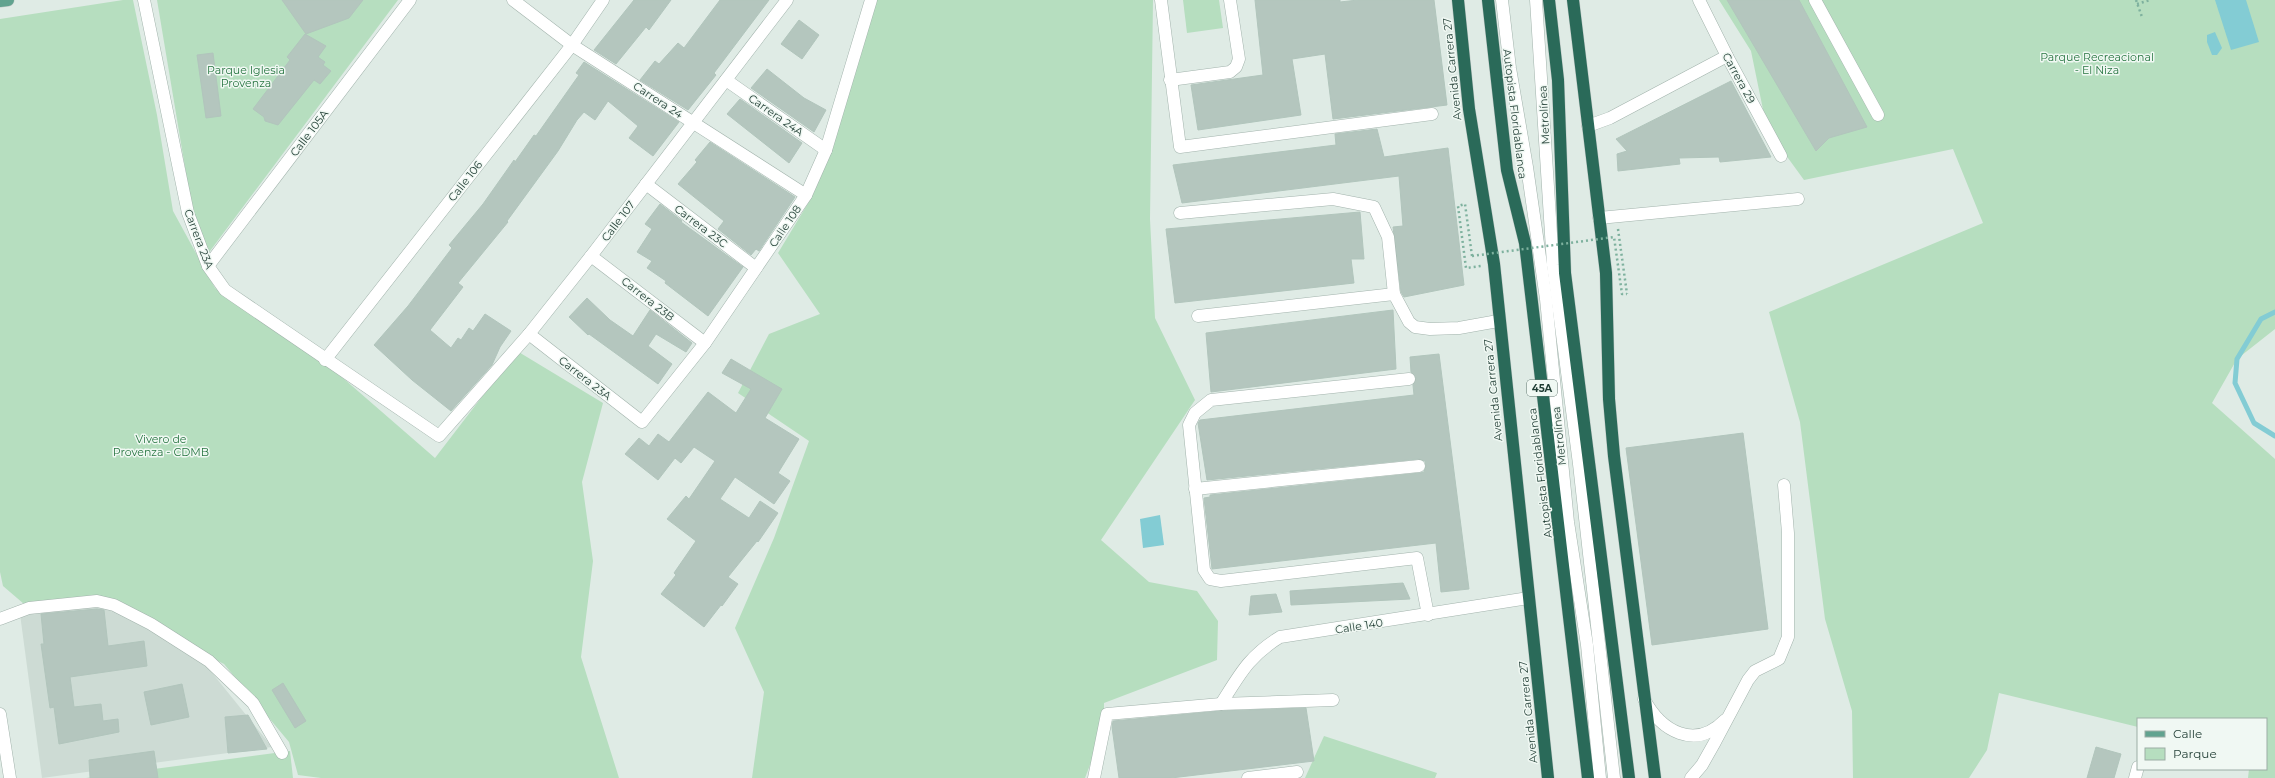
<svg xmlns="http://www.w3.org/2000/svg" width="2275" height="778" viewBox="0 0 2275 778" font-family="Montserrat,sans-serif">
  <rect width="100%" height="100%" fill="#dfebe5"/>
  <!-- built -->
  <polygon fill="#cddbd4" points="109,602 196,653 272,747 42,778 20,614"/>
  <!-- green -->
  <g fill="#b6debf">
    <polygon points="123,0 133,0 157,115 173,211 215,288 336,372 435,458 517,351 603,403 582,482 593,561 581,657 619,778 321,778 298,775 289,742 224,664 118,611 89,601 24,604 3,586 0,572 0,19"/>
    <polygon points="157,0 398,0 207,255 192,209"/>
    <polygon points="875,0 1153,0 1150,219 1155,318 1195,400 1101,540 1149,582 1197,591 1218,621 1217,660 1104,703 1104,728 1085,778 752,778 764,692 735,628 774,538 809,441 738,393 769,334 820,314 778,253 810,200 832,150"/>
    <polygon points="1183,0 1219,0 1223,28 1187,33"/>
    <polygon points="1719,0 2275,0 2275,329 2237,359 2212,403 2275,459 2275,778 2248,778 2249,769 2266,769 2266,719 2138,719 2138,727 1999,693 1987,750 1969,778 1853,778 1852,711 1825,619 1800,422 1769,312 1983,223 1953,149 1804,180 1767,129 1751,51"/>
    <polygon points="1324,736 1437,773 1435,778 1305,778"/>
    <polygon points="290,751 293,778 86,778"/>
  </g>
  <!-- water -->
  <g fill="#83ccd4">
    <polygon points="2215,0 2246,0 2259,42 2231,50"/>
    <polygon points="2215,32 2222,48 2217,55 2212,55 2207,42 2207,35"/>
    <polygon points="1160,515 1164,545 1143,548 1140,519"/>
  </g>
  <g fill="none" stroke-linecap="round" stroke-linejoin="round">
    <!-- stream -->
    <polyline stroke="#83ccd4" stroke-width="5" points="2275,312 2261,319 2237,359 2235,383 2254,423 2275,436"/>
  </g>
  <!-- building -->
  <g fill="#b4c6be" stroke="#b1c5bc">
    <polygon points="282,0 363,0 349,18 306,34"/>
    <polygon points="634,0 671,0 649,30 646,27 616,64 594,50"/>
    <polygon points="720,0 769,0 714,73 716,75 688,110 640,80 655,61 659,64 678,43 684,48"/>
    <polygon points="1255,0 1340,0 1340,2 1358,0 1434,0 1447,105 1333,119 1325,54 1292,59 1301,115 1198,130 1191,85 1263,75"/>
    <polygon points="1727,0 1799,0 1867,127 1829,138 1816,151"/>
    <polygon points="799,20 819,35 802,59 781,44"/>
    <polygon points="305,34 326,46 318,57 325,62 323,65 331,71 320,84 314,80 278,125 265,121 264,117 253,109 290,60 287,57"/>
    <polygon points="213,53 221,116 206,118 197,55"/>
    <polygon points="584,62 679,122 653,156 629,138 638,126 608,101 595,120 584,112 577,120 558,151 507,221 508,222 458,283 463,287 430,330 451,348 458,338 461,340 469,328 473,331 485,314 511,331 500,347 492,365 451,411 412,380 374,345 408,306 452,248 449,245 483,204 514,160 515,162 534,135 536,136 579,75 576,73"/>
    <polygon points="767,69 804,98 826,110 814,132 751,88"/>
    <polygon points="1731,81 1771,157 1720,162 1719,157 1679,158 1680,164 1618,171 1617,154 1627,151 1616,139"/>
    <polygon points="740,99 802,143 789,163 727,114"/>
    <polygon points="1377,129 1384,157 1448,148 1464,285 1404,297 1401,292 1393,227 1403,226 1399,176 1182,203 1173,165 1336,145 1335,134"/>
    <polygon points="710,142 795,197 759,251 756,249 751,255 718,229 724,221 678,184 697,162 695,160"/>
    <polygon points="660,204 682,221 681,222 743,267 708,316 665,283 666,281 647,268 652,261 637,252 652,229 645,224"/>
    <polygon points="1360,212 1364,259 1351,259 1354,283 1175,303 1166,229"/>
    <polygon points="587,298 610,320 633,336 650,310 692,343 686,352 656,334 648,346 672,364 658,384 589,334 588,335 569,317"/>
    <polygon points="1393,310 1396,369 1211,392 1206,333"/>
    <polygon points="1439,354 1469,589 1441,592 1436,543 1212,569 1204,498 1210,497 1210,495 1420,473 1424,472 1426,466 1425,461 1418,459 1207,480 1198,423 1200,420 1414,395 1413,385 1416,378 1411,372 1410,357"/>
    <polygon points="731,359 782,389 765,418 799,439 778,473 790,481 774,504 735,477 720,499 749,518 760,501 778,513 758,542 757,541 728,577 738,584 722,606 721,605 704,627 661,594 676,575 674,573 696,541 667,519 686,496 689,499 715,461 694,447 681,463 675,458 658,480 625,454 639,438 649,446 658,434 669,442 708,392 736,413 751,389 722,373"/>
    <polygon points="1743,433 1768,629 1652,645 1626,448"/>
    <polygon points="1403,583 1410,599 1291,605 1290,591"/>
    <polygon points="1276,594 1282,612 1249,615 1251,596"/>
    <polygon points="97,609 104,610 108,646 144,641 147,666 70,677 74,707 101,704 103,721 118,719 119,732 59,744 54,707 50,708 41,644 44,644 41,614"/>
    <polygon points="283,683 306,721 295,728 272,690"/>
    <polygon points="182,684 189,717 151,725 144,692"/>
    <polygon points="1306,708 1314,761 1171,778 1119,778 1112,727 1113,721 1221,711"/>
    <polygon points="248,715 267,749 228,753 225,717"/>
    <polygon points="2096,747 2121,754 2114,778 2087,778"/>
    <polygon points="154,751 158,778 90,778 89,760"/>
  </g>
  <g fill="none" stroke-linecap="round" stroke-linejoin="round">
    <defs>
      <g id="minor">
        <polyline points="144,0 188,213 208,266 225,290 439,436 529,334 591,256 787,0"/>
        <polyline points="513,0 572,45 806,195"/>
        <polyline points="1161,0 1180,147 1432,114"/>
        <polyline points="1502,0 1510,68 1527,167 1546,299 1568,522 1587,645 1600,778"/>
        <polyline points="1536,0 1553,265 1579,464 1614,778"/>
        <polyline points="1699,0 1727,56 1781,156"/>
        <polyline points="1815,0 1878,115"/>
        <polyline points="726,80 826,150"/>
        <polyline points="1170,80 1230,72 1236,67 1239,59 1230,0"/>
        <polyline points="1588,126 1610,118 1727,56"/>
        <polyline points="646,184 756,268"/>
        <polyline points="1180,213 1333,199 1374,207 1388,237 1394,294 1409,322 1415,327 1430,329 1459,328 1498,321"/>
        <polyline points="1599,218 1798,199"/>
        <polyline points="591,256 705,343"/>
        <polyline points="208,266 410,0"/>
        <polyline points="1198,316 1394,294"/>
        <polyline points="529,334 642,422 705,343 806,195 826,150 871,0"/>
        <polyline points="325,360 572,45 603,0"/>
        <polyline points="1409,379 1211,400 1195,413 1189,425 1204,570 1210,579 1221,581 1417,558 1428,615"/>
        <polyline points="1195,489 1419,466"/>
        <polyline points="0,619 29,608 97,601 114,605 151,624 209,661 253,703 282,753"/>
        <path d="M1644 699C1661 731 1695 751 1725 720"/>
        <path d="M1221 704C1240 674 1249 656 1280 637L1528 598"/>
        <polyline points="0,714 10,778"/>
        <polyline points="1094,778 1107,714 1221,704 1333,700"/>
        <polyline points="1248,778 1297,772"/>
        <polyline points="1691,778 1702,765 1715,742 1748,680 1755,671 1779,659 1788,637 1788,533 1784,485"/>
        <polyline points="2135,778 2138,767"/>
      </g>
      <polyline id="major" points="0,1 8,0"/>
      <g id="highway">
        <polyline points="1458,0 1469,109 1494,264 1548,778"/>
        <polyline points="1488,0 1507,170 1525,243 1588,778"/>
        <polyline points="1549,0 1558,80 1565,273 1629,778"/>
        <polyline points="1573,0 1606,273 1609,399 1614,456 1655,778"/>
      </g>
    </defs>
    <!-- minor casing -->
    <use href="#minor" stroke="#a2b3ac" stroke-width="13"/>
    <!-- major casing -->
    <use href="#major" stroke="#c0c8c6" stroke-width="13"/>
    <!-- highway casing -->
    <use href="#highway" stroke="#c0c8c6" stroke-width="13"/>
    <!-- path -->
    <g stroke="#7eb19e" stroke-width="2.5" stroke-dasharray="2 3" stroke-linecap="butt">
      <polyline points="2136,0 2142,17"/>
      <polyline points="2137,4 2150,0"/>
      <polyline points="1618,229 1627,294"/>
      <polyline points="1472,256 1465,204 1458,206 1466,268 1481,266"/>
    </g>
    <!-- minor -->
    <use href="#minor" stroke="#fff" stroke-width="12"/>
    <!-- major -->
    <use href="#major" stroke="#61a38f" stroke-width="12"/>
    <!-- highway -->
    <use href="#highway" stroke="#2a6a59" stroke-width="12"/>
    <!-- path-bridge -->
    <polyline stroke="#7eb19e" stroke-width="2.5" stroke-dasharray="2 3" stroke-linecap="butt" points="1472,256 1614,237 1622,294 1627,294"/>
  </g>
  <g text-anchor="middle" stroke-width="3" stroke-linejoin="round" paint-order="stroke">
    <!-- shield labels -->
    <rect fill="#f0f8f3" stroke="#5e746d" stroke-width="1" x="1527" y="380" width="30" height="16" rx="3"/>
    <g font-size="10" font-weight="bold" fill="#1f3c33">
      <text x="1542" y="392">45A</text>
    </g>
    <!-- park labels -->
    <g font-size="11" fill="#277541" stroke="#f0f8f3">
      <text x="2097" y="61">Parque Recreacional<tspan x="2097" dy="13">- El Niza</tspan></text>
      <text x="246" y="74">Parque Iglesia<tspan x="246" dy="13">Provenza</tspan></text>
      <text x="161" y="443">Vivero de<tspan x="161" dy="13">Provenza - CDMB</tspan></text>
    </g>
    <!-- street labels -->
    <g font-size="11" fill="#1f3c33" stroke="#f0f8f3">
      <text transform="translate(1452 69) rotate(-96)" y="4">Avenida Carrera 27</text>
      <text transform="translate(1739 78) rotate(61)" y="4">Carrera 29</text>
      <text transform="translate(658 100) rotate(33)" y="4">Carrera 24</text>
      <text transform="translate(1515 114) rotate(83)" y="4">Autopista Floridablanca</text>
      <text transform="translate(776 115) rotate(35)" y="4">Carrera 24A</text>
      <text transform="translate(1544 115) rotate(-93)" y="4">Metrolínea</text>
      <text transform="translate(309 133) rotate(-53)" y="4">Calle 105A</text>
      <text transform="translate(465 181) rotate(-52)" y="4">Calle 106</text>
      <text transform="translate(618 221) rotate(-53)" y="4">Calle 107</text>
      <text transform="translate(701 226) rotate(37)" y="4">Carrera 23C</text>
      <text transform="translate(785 226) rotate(-56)" y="4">Calle 108</text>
      <text transform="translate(199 239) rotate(69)" y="4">Carrera 23A</text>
      <text transform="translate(648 299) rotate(38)" y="4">Carrera 23B</text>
      <text transform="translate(585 378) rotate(38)" y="4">Carrera 23A</text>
      <text transform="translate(1493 390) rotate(-96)" y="4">Avenida Carrera 27</text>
      <text transform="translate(1559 436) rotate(-96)" y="4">Metrolínea</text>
      <text transform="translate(1540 473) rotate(-97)" y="4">Autopista Floridablanca</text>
      <text transform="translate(1359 626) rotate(-9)" y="4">Calle 140</text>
      <text transform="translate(1528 712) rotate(-96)" y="4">Avenida Carrera 27</text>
    </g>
  </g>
  <!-- legend -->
  <rect x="2137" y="718" width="130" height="52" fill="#f0f8f3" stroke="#9cada6"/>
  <rect x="2145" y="731" width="20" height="6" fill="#61a38f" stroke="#9cada6"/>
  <text x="2173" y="738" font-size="12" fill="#1f3c33">Calle</text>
  <rect x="2145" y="748" width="20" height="12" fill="#b6debf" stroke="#9cada6"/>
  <text x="2173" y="758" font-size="12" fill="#1f3c33">Parque</text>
</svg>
